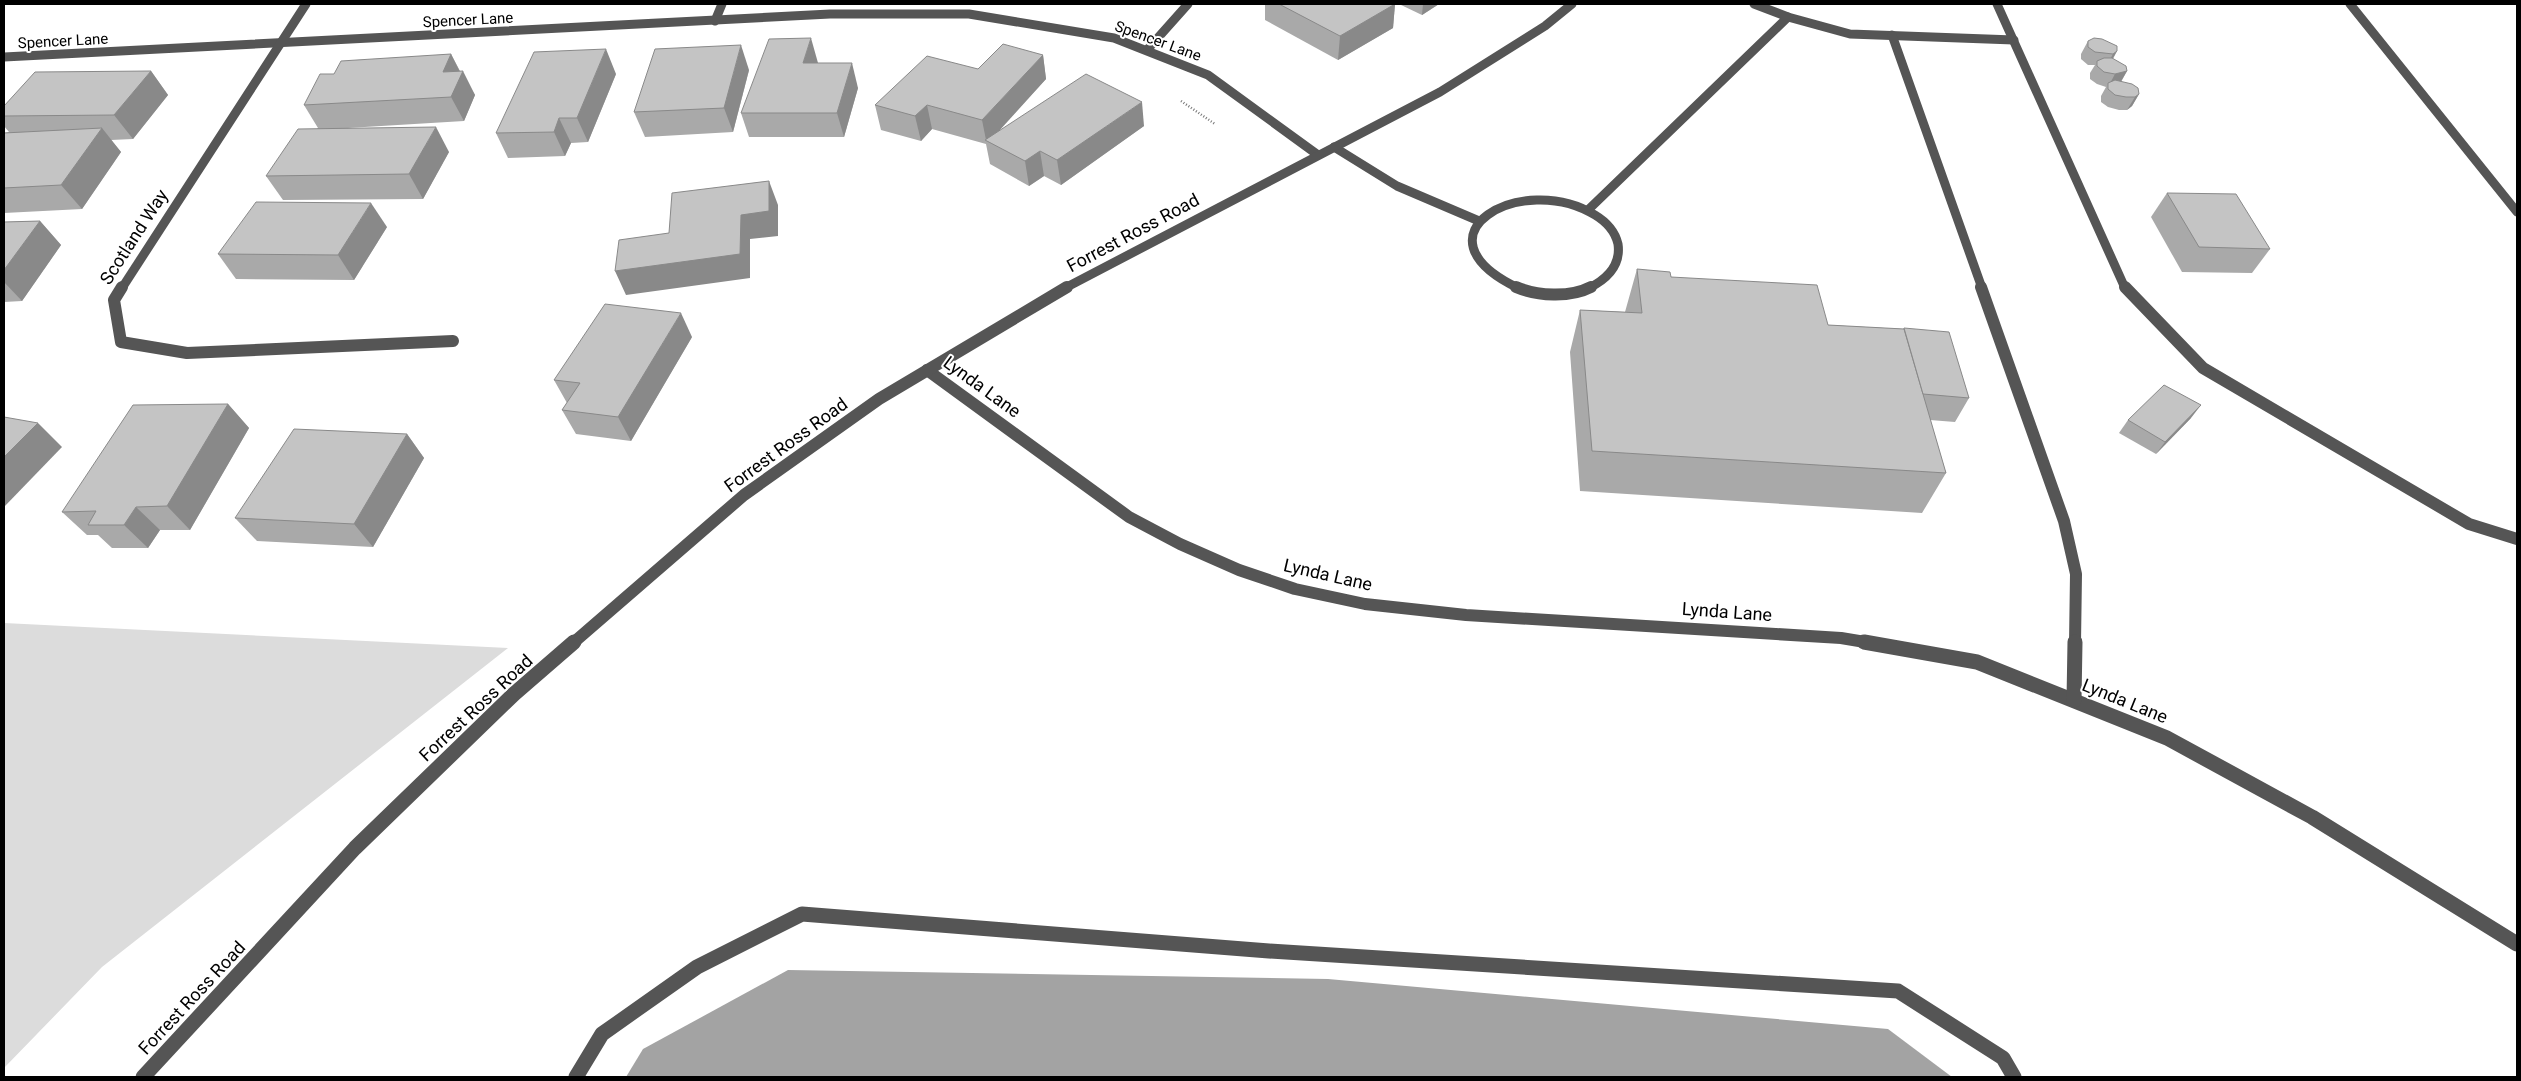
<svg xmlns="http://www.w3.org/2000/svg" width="2521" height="1081" viewBox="0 0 2521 1081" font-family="Roboto,sans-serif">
  <rect width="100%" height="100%" fill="#fff"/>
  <!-- green -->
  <polygon fill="#dcdcdc" points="4,623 508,648 102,967 4,1068"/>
  <!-- water -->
  <polygon fill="#a3a3a3" points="788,970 1328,979 1888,1029 1952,1077 626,1077 643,1049"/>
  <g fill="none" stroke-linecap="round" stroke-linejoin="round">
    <!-- path -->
    <polyline stroke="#777" stroke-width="2.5" stroke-dasharray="1 2" stroke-linecap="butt" points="1181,101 1215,124"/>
    <!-- minor-far2 -->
    <g stroke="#555" stroke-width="9">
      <polyline points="1997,4 2125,288"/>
      <polyline points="2350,4 2517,212"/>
      <polyline points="1788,17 1850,34 2014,40"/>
      <polyline points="715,21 722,4"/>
      <polyline points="1892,35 1982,288"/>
      <polyline points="1147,50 1188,4"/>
      <polyline points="4,57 830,14 969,14 1114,38 1208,75 1318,155"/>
      <polyline points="1334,147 1397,186 1479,221"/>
      <polyline points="1588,210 1788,17 1754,4"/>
      <polyline points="122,288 306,4"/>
      <polyline points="1065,288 1440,92 1545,26 1572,4"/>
      <path d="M1518 288C1408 235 1522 170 1595 215 1605 221 1615 231 1618 244 1621 265 1607 279 1589 288"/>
    </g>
    <!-- minor-far1 -->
    <g stroke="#555" stroke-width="12">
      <polyline points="122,287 114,300 121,342 187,353 453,341"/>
      <path d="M1516 287C1537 296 1570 298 1591 287"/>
      <polyline points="1981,287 2064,521 2076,574 2075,643"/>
      <polyline points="2125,287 2203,368 2469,524 2517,539"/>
      <polyline points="927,370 1129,517 1180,544 1239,570 1295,589 1365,604 1466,615 1841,638 1871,643"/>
      <polyline points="573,643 744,495 879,399 1067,287"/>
    </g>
    <!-- minor -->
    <g stroke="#555" stroke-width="15">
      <polyline points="1864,642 1977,662 2167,738 2312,817 2517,944"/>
      <polyline points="2074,700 2075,642"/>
      <polyline points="143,1077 355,848 514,694 574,642"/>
      <polyline points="576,1077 602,1034 697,967 802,914 1269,951 1898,991 2003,1058 2014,1077"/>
    </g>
  </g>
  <!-- wall -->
  <g fill="#a9a9a9">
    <polygon points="1265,4 1395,4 1393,28 1338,60 1265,20"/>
    <polygon points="1399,4 1439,4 1422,15"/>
    <polygon points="2088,41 2117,51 2113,59 2127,71 2121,82 2139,94 2132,106 2127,110 2119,110 2108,107 2101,102 2101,96 2106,87 2097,84 2090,79 2090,73 2095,65 2088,65 2081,59 2081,54"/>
    <polygon points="451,54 460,71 475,95 464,121 348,128 449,152 423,199 283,200 266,176 318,128 304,105 334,74"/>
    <polygon points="1043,55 1046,79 999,130 1144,126 1061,185 1044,176 1029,186 990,164 986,144 932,129 921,141 881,130 875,105 978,69"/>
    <polygon points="818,63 858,88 844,137 749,137 741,113"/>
    <polygon points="749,70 733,132 645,137 634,112"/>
    <polygon points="151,71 168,95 133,139 111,140 121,152 82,209 4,213 4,133 9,132 4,126 4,106"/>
    <polygon points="616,74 588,142 571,143 565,156 508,158 496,133"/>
    <polygon points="2167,193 2270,249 2252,273 2182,272 2151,217"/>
    <polygon points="40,221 61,245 22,301 4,302 4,222"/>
    <polygon points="387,227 354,280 236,279 218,254"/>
    <polygon points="1637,269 1671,277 1828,325 1903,329 1904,328 1969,398 1955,422 1930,420 1946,473 1922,513 1580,491 1570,352 1580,310 1625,312"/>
    <polygon points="692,337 631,441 576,434 562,410 567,403 554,380"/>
    <polygon points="228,404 249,428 190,530 160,530 148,548 112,548 98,535 87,535 62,512"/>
    <polygon points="2191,418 2156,454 2119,433 2128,420"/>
    <polygon points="407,434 424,458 373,547 257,541 235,518"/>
  </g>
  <!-- shaded-wall -->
  <g fill="#898989">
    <polygon points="1395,4 1393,28 1338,60 1340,36"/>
    <polygon points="1423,4 1439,4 1422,15"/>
    <polygon points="811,38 818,63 810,88 803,63"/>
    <polygon points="741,45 749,70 733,132 724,108"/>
    <polygon points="606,49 616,74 588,142 577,118"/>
    <polygon points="2117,51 2110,63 2106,67 2113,54"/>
    <polygon points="451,54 461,74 463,71 475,95 464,121 451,97 443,72"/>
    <polygon points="1043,55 1046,79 989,142 986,140 982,120"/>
    <polygon points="852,63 858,88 844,137 837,113"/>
    <polygon points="151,71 168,95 133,139 114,115"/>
    <polygon points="2127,71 2120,83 2108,87 2115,74"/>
    <polygon points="2139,94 2132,106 2127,110 2135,97"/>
    <polygon points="1142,102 1144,126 1061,185 1057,160"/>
    <polygon points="927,105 932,129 921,141 915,116"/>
    <polygon points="559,118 571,143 565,156 554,132"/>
    <polygon points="436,127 449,152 423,199 409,174"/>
    <polygon points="102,128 121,152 82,209 61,185"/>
    <polygon points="1040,151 1044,176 1029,186 1025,161"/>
    <polygon points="769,181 778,205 778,236 750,239 750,278 626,295 615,271 741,215"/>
    <polygon points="371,203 387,227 354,280 338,255"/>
    <polygon points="40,221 61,245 22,301 4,282 4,270"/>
    <polygon points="681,313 692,337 631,441 618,417"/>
    <polygon points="228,404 249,428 190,530 167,506"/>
    <polygon points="2201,405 2191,418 2156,454 2165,442"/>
    <polygon points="38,423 62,447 4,507 4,457"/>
    <polygon points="407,434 424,458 373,547 354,524"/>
    <polygon points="136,507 160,530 148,548 124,525"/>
  </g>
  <!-- building -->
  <g fill="#c4c4c4" stroke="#898989">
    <polygon points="1279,4 1395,4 1340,36"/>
    <polygon points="811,38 803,63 852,63 837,113 741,113 769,39"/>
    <polygon points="2094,38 2102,39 2117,46 2117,51 2113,54 2095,52 2088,47 2088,41"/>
    <polygon points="1003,44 1043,55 982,120 927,105 915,116 875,105 927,56 978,69"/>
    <polygon points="741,45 724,108 634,112 655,49"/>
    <polygon points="606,49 577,118 559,118 554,132 496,133 534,52"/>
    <polygon points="451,54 443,72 463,71 451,97 304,105 320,74 334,74 341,61"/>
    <polygon points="2104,58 2112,58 2126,66 2127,71 2115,74 2104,72 2097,66 2097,61"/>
    <polygon points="151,71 114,115 4,116 4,106 35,72"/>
    <polygon points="1086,74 1142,102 1057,160 1040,151 1025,161 985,140"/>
    <polygon points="2115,80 2132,84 2138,88 2139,94 2135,97 2126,97 2115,95 2108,89 2108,83"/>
    <polygon points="436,127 409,174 266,176 298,129"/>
    <polygon points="102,128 61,185 4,188 4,133"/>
    <polygon points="769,181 769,211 741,215 740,254 615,271 619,240 669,233 672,193"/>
    <polygon points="2167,193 2236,194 2270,249 2199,247"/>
    <polygon points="256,202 371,203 338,255 218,254"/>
    <polygon points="40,221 4,270 4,222"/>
    <polygon points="1637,269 1670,272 1671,277 1817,285 1828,325 1904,329 1946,473 1592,451 1580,310 1642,313"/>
    <polygon points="605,304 681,313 618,417 562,410 580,383 554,380"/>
    <polygon points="1904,328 1949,332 1969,398 1923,394"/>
    <polygon points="2164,385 2201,405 2165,442 2128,420"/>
    <polygon points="228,404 167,506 136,507 124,525 88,525 96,511 62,512 133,405"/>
    <polygon points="4,417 38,423 4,457"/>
    <polygon points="294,429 407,434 354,524 235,518"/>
  </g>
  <g text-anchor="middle" stroke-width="4" stroke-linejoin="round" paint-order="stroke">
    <!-- far-street labels -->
    <g font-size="15" fill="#000" stroke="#fff">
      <text transform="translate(468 20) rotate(-3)" y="5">Spencer Lane</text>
      <text transform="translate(63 41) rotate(-3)" y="5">Spencer Lane</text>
      <text transform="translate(1158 41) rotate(20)" y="5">Spencer Lane</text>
    </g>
    <!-- street labels -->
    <g font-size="18" fill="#000" stroke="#fff">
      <text transform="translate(1133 233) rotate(-28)" y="6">Forrest Ross Road</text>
      <text transform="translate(134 237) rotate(-57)" y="6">Scotland Way</text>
      <text transform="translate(982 387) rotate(36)" y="6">Lynda Lane</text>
      <text transform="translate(786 445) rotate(-36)" y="6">Forrest Ross Road</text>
      <text transform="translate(1328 575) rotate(13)" y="6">Lynda Lane</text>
      <text transform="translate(1727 612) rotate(4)" y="6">Lynda Lane</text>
      <text transform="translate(2125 701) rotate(22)" y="6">Lynda Lane</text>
      <text transform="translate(476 708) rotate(-43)" y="6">Forrest Ross Road</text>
      <text transform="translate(192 998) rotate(-47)" y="6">Forrest Ross Road</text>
    </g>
  </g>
  <!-- border -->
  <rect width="2521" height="1081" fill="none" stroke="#000000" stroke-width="10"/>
</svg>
